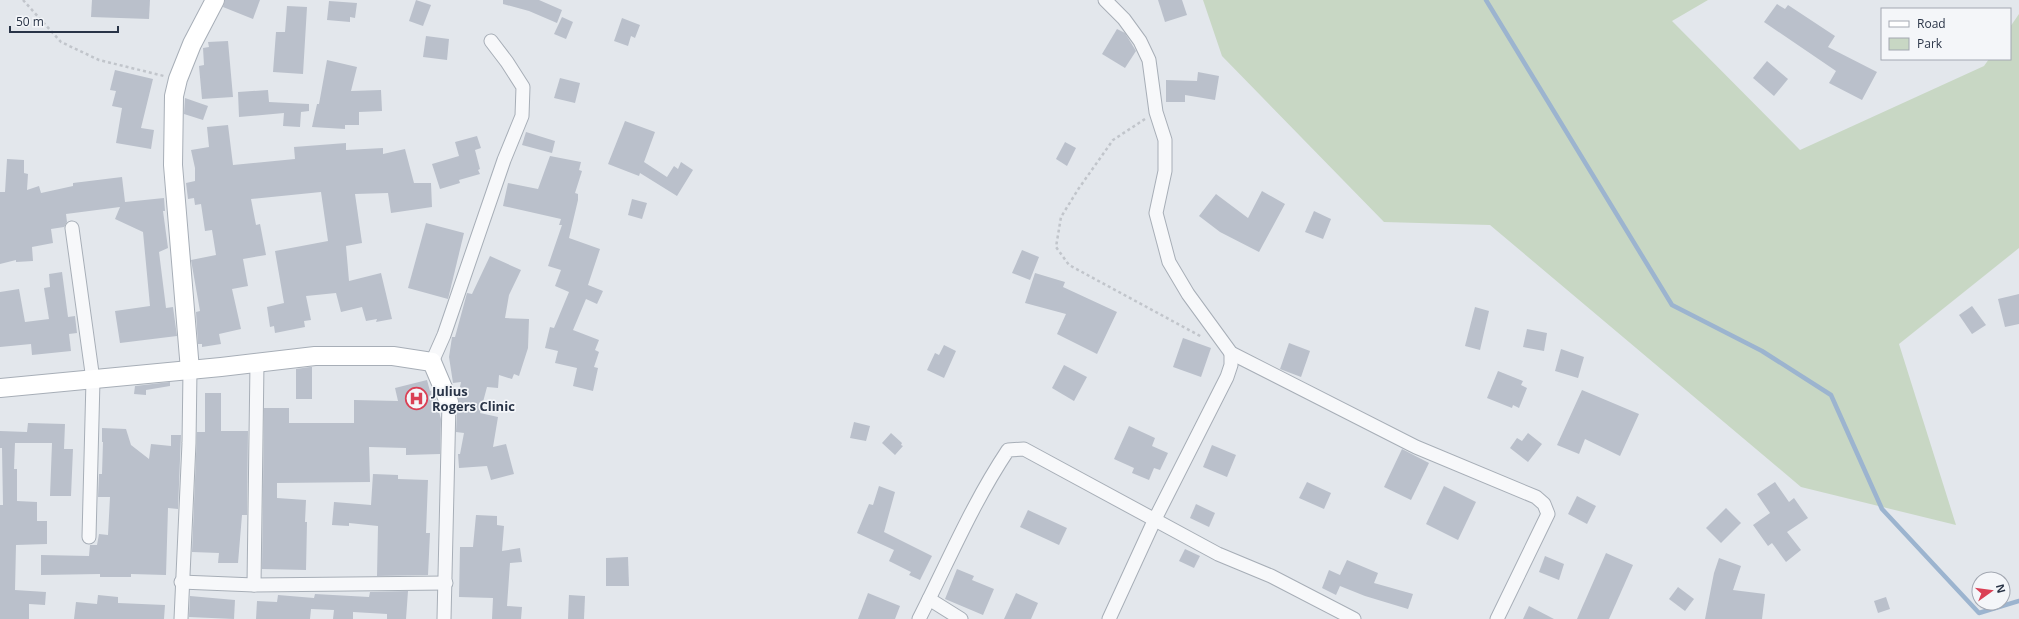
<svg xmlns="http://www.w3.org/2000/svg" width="2019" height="619" viewBox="0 0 2019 619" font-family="'Open Sans',sans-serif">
  <rect width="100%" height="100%" fill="#e3e7ec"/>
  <!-- green -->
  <polygon fill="#c8d7c4" points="1203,0 1708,0 1672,21 1800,150 1984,66 1989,59 2010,59 2010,27 2019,14 2019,248 1899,344 1956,525 1801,487 1490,225 1384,222 1222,56"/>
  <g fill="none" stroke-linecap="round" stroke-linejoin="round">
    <!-- stream -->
    <polyline stroke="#9cb4cf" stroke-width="4.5" points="1486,0 1672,305 1762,351 1831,395 1882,509 1979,613 2019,601"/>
  </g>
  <!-- building -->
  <g fill="#bac0cb">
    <polygon points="92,0 150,0 149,19 91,17"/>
    <polygon points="225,0 260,0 253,19 223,7"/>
    <polygon points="416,0 431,5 423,26 409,21"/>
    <polygon points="503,0 539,0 562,10 557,23 529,11 503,4"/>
    <polygon points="1158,0 1182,0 1187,15 1165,22"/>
    <polygon points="329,1 357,3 355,18 350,17 350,22 327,20"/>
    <polygon points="1777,4 1785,9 1788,5 1835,36 1828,47 1877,72 1862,100 1829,83 1836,71 1764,22"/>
    <polygon points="287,6 307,7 303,74 273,72 276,32 285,32"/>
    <polygon points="562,17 573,22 566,39 554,34"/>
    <polygon points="622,18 640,25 635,38 631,36 628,46 614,41"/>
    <polygon points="1117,29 1125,33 1136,51 1125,68 1102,54"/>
    <polygon points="426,36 449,39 447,60 423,57"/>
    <polygon points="228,41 233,97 202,99 199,66 204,65 203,48 209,47 208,42"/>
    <polygon points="327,60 357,67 351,91 381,90 382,111 359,112 359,125 345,125 345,129 312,127 317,104 319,104"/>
    <polygon points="1767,61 1788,79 1774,96 1753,78"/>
    <polygon points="115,70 153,79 141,128 154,130 151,149 116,143 122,108 112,106 116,91 110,90"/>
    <polygon points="1198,72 1219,76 1215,100 1185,95 1185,102 1166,102 1166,80 1197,81"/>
    <polygon points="560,78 580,83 575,103 554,98"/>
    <polygon points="268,90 269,102 309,104 309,111 301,112 300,127 283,126 284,113 239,117 238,92"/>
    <polygon points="185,98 208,106 203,120 184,114"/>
    <polygon points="625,121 655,132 644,162 667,177 674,166 678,169 681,162 693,170 677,196 640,173 639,176 608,164"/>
    <polygon points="228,125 233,165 295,159 294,147 346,143 346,150 383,148 383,154 405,149 414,183 431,183 432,207 391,213 388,193 355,194 362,243 346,246 349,281 381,273 392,319 376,322 377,319 366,321 362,307 341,312 336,293 306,296 311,320 304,321 305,327 275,333 274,326 270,327 267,307 284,303 275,251 328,241 321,192 251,199 256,225 260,224 266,255 243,259 248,286 232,289 241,329 219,334 221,344 202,347 202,344 198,344 196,312 200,311 191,260 216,255 212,230 205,231 201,204 195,205 194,198 188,199 186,183 195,181 195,168 191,150 209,147 207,127"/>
    <polygon points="526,132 555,141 552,153 522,145"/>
    <polygon points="477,136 481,148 475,150 480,169 478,170 480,174 459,180 460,183 440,189 432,164 459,156 455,142"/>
    <polygon points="1065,142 1076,148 1067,166 1056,159"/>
    <polygon points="550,156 581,162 579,170 582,171 575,193 578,194 578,200 569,238 600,249 588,285 603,291 597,304 586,299 573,330 599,340 595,350 599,352 594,367 598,368 593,391 573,386 577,368 555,363 558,351 545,348 550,327 554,328 569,292 555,286 561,270 548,266 562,225 559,225 561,219 503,206 508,183 538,189"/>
    <polygon points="7,159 24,160 24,173 28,174 27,190 39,186 41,193 73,186 73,183 122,177 125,202 164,198 165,211 163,211 168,248 159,252 166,308 173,307 177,336 120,343 115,311 150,306 143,232 115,219 120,207 66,214 67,222 64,227 51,229 53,243 32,247 33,261 16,262 16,260 0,264 0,192 5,192"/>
    <polygon points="1262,191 1285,204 1259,252 1220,232 1199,216 1216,194 1248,218"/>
    <polygon points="632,199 647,203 642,219 628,215"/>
    <polygon points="1314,211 1331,219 1323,239 1305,232"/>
    <polygon points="426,223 464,233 448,299 408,288"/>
    <polygon points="1022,250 1039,257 1030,280 1012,273"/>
    <polygon points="490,256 521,270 509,295 505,318 529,319 528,348 519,376 514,374 512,379 499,375 498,388 487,387 480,413 498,417 493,447 506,444 514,474 491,480 487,466 459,468 458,454 460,454 464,433 456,432 457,409 459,403 458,396 461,382 453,383 449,357 452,337 455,337 467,293 472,294"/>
    <polygon points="62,272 68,317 75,316 77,333 69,334 71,351 32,355 31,344 0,347 0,292 19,289 25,322 49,319 44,288 50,287 49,274"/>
    <polygon points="1035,273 1065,282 1063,287 1117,312 1097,354 1057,334 1066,314 1025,303"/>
    <polygon points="2019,294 2019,324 2005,327 1998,299"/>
    <polygon points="1972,306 1986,325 1972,334 1959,315"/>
    <polygon points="1475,307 1489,311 1480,350 1465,346"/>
    <polygon points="1527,329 1547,333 1544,351 1523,347"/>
    <polygon points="1183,338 1211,348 1201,377 1173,367"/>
    <polygon points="1289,343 1310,351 1301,377 1280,369"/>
    <polygon points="944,345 956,351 944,378 927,370 935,353 939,355"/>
    <polygon points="1561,349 1584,357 1578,378 1555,371"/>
    <polygon points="1064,365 1087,377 1074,401 1052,388"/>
    <polygon points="310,367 312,367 312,399 296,399 296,369"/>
    <polygon points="1498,371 1523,381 1521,385 1527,388 1519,408 1513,405 1512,408 1487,398"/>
    <polygon points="427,380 430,391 433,390 435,397 441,419 440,454 406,455 406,448 369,447 370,482 277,483 277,498 306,500 305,522 307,522 306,570 262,569 264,408 289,408 289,423 354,423 354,400 398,401 395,388"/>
    <polygon points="170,382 170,386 146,390 146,395 134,394 135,386"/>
    <polygon points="1582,390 1639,414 1620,456 1585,439 1579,454 1557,445"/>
    <polygon points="205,393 221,393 221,431 248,431 247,515 242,515 238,563 218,563 219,553 192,552 197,432 205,432"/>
    <polygon points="854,422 870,426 866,441 850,438"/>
    <polygon points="28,423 65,424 64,449 73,449 71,496 50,496 52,443 15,443 14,469 17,469 17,501 37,502 37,521 47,521 47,544 16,545 15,590 46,592 45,605 29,604 29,619 0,619 0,505 3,505 2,448 0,448 0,431 27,432"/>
    <polygon points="1129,426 1155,438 1152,446 1168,453 1160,470 1154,468 1149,480 1132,473 1134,468 1114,459"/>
    <polygon points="102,428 126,429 131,445 149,459 151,444 171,446 171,435 181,435 178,509 168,508 166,575 131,574 131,577 100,577 100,574 41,575 41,555 89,556 90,545 97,545 99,534 108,535 110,497 98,497 99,474 102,474 103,442 102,442"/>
    <polygon points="891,433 902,443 901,445 903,446 895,455 882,443"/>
    <polygon points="1528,433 1542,444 1528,462 1510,448 1517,438 1522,441"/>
    <polygon points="1212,445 1236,455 1227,477 1203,467"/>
    <polygon points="1402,449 1429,463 1411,500 1384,487"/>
    <polygon points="373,474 398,475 398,479 428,480 426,533 430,533 428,575 377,576 378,526 349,523 349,526 332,525 334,502 371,505"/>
    <polygon points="1307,482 1331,493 1324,509 1299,498"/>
    <polygon points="1775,482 1789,502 1794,498 1808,518 1787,532 1801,550 1786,562 1772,543 1768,546 1753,525 1770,513 1757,494"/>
    <polygon points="879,486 895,492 884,532 932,556 920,580 909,575 911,572 889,561 894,550 857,533 869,504 873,505"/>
    <polygon points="1444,486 1476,502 1458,540 1426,524"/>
    <polygon points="1577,496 1596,506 1587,524 1568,514"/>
    <polygon points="1196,504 1215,513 1209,527 1190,518"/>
    <polygon points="1726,508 1741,523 1721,543 1706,528"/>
    <polygon points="1028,510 1067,528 1059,545 1020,527"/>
    <polygon points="476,515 497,516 497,525 504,526 502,551 520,548 522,562 510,563 507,606 522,607 521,619 492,619 493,598 459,597 460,547 473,547"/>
    <polygon points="1185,549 1200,556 1194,568 1179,561"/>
    <polygon points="1606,553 1633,565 1609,619 1577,619"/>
    <polygon points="1545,556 1564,564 1559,580 1539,572"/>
    <polygon points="628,557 629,586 606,586 606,558"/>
    <polygon points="1719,558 1741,566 1733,590 1765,594 1762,619 1705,619 1714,573"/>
    <polygon points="1347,560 1378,573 1374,583 1413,594 1408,609 1365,596 1340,586 1336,595 1322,588 1329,570 1340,575"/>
    <polygon points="957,569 974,576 972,580 994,589 983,615 945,599"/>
    <polygon points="1678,587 1694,599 1685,611 1669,599"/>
    <polygon points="408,591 406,619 387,619 387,614 353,612 353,619 333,619 334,610 311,609 310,619 256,619 257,601 277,602 278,595 314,598 315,594 369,597 370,592"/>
    <polygon points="868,593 900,606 895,619 858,619"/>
    <polygon points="1016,593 1038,603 1031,619 1004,619"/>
    <polygon points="98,595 118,597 118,603 165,605 164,619 74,619 76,602 97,604"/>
    <polygon points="569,595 585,596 584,619 568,619"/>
    <polygon points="190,596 235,600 234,619 189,617"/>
    <polygon points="1886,597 1890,609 1878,613 1874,601"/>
    <polygon points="1529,606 1554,619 1523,619"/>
  </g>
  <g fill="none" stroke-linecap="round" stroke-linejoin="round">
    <defs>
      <g id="street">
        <polyline points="1105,0 1124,19 1140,41 1149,60 1156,112 1165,140 1165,171 1156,213 1169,262 1188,294 1231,353 1416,447 1536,497 1544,504 1548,514 1497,619"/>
        <polyline points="72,228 93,380 89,537"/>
        <polyline points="432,362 444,335 504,160 522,116 523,87 507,62 491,41"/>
        <polyline points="181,582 254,585 446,583"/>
        <polyline points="254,585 257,363"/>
        <polyline points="929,599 961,619"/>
        <polyline points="181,619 189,443 190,370"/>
        <polyline points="444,619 449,402"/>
        <path d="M919 619C948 562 972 504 1008 450L1024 449 1218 554 1271 576 1354 619"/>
        <polyline points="1109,619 1154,521 1227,377 1231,365 1231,353"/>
      </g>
      <g id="secondary">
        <polyline points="190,370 173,165 174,96 178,79 192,44 215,0"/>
        <polyline points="0,388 221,367 315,356 393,356 432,362 449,402"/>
      </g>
    </defs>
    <!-- street casing -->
    <use href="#street" stroke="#a7aeb7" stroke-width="15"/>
    <!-- secondary casing -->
    <use href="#secondary" stroke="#a7aeb7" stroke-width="20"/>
    <!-- path -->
    <g stroke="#c1c5cb" stroke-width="2.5" stroke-dasharray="3 3" stroke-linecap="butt">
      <polyline points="23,0 61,42 99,60 164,76"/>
      <polyline points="1145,119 1113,140 1079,188 1061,217 1056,247 1069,265 1202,337"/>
    </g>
    <!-- street -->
    <use href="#street" stroke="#f7f8fa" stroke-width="13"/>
    <!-- secondary -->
    <use href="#secondary" stroke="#fff" stroke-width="18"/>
  </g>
  <!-- icons -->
  <defs>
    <symbol id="hospital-ring" viewBox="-11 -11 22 22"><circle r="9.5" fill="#f4f6f9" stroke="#da4055" stroke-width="1.5"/><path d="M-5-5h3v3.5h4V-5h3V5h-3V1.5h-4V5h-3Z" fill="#da4055"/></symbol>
  </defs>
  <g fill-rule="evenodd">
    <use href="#hospital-ring" x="404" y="386" width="25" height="25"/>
  </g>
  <g text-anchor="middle" stroke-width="3.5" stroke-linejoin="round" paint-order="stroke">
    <!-- poi labels -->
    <g font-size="13" font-weight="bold" fill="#293447" stroke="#f4f6f9" text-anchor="start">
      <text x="432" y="396">Julius<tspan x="432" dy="15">Rogers Clinic</tspan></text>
    </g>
  </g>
  <!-- legend -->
  <rect x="1881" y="8" width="130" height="52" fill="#f4f6f9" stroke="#a3a8b2"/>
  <rect x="1889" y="21" width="20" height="6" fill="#ffffff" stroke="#a3a8b2"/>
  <text x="1917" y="28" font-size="12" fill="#293447">Road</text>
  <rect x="1889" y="38" width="20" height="12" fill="#c8d7c4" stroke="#a3a8b2"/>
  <text x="1917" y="48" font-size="12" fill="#293447">Park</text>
  <!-- north arrow -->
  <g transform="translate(1991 591) rotate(76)"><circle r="19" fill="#f4f6f9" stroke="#a3a8b2"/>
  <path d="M0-3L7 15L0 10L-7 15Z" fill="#da4055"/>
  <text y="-6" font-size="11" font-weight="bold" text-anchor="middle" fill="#293447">N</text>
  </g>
  <!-- scale -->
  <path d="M10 26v6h108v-6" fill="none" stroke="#293447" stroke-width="2"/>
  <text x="16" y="26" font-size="12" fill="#293447" stroke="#f4f6f9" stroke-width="3" paint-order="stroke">50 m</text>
</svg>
